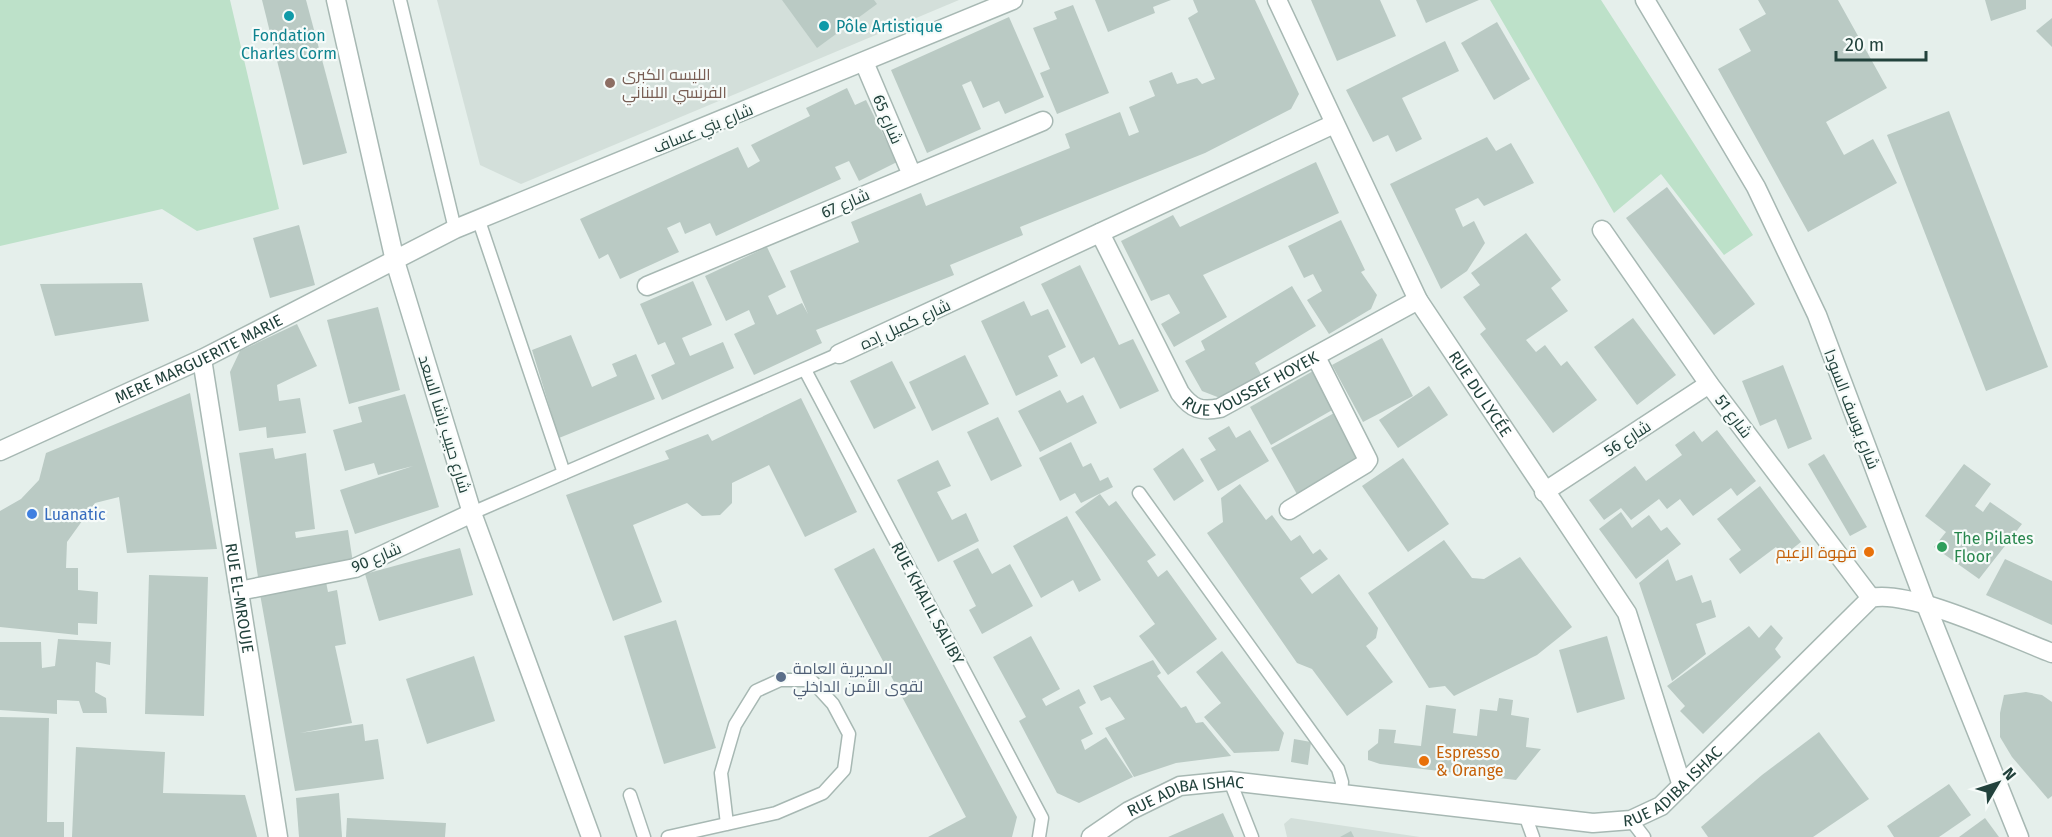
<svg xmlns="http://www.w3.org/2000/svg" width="2052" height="837" viewBox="0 0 2052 837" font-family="'Fira Sans',Cairo,sans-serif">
  <rect width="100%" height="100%" fill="#e5efeb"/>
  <!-- built -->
  <g fill="#d3dfda">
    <polygon points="437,0 959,0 521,184 480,165"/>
    <polygon points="1291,818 1420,837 1287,837 1284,824"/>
  </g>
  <!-- green -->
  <g fill="#bde1c9">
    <polygon points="0,0 230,0 279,209 197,231 162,209 0,246"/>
    <polygon points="1490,0 1601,0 1753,235 1724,255 1661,174 1614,213"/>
  </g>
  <!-- building -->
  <g fill="#bacac4">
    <polygon points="262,0 306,0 347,153 303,165"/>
    <polygon points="782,0 874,0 877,4 817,48"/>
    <polygon points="1095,0 1171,0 1153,7 1155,13 1108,32"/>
    <polygon points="1193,0 1255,0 1299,94 1291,109 1205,153 1020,227 1023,235 950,265 954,275 816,330 822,343 754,375 734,334 755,324 749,310 726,321 705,276 767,247 786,287 768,296 777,315 802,303 808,314 790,271 859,242 851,222 921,193 926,206 1070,148 1065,134 1120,112 1129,136 1139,132 1129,107 1155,96 1149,81 1172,72 1177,84 1197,78 1202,84 1215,79 1188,18 1198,12"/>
    <polygon points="1311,0 1380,0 1396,36 1337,61"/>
    <polygon points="1416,0 1479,0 1426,23"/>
    <polygon points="1758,0 1838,0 1887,88 1826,122 1844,155 1873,139 1897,183 1808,232 1718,69 1751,51 1739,29 1766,14"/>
    <polygon points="1985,0 2026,0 2026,9 1991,21"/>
    <polygon points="1073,5 1109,93 1057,114 1040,73 1050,69 1033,28 1057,19 1054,12"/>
    <polygon points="1009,17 1044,97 1005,114 999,101 983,108 971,81 962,85 981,129 927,153 891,70"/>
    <polygon points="2052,18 2052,47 2036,31"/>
    <polygon points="1497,22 1530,79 1494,100 1461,43"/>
    <polygon points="1445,41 1459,71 1402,98 1422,139 1396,152 1388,135 1373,142 1346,90"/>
    <polygon points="847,88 855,105 866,100 897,162 859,181 849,161 835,167 841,179 716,236 710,223 685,234 680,222 667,228 679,252 620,279 608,254 599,259 580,219 738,147 748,168 760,161 751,145 810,116 806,108"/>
    <polygon points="1949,111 2048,367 1986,391 1887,135"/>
    <polygon points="1487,137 1496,151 1511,143 1534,183 1484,206 1478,198 1455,209 1463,227 1474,221 1485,243 1467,271 1441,289 1390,184"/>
    <polygon points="1316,162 1339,213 1203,275 1227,317 1174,347 1161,324 1180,313 1169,294 1151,301 1121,241 1173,215 1180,227"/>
    <polygon points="1667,187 1755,304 1714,335 1626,218"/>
    <polygon points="1341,220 1365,270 1361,272 1377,295 1371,309 1329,334 1307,300 1322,291 1313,274 1304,278 1288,246"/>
    <polygon points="299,225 315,285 270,298 253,238"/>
    <polygon points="1526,233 1561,280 1551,288 1568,311 1526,340 1536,352 1545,345 1561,366 1567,361 1597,400 1553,433 1480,334 1486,329 1463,297 1480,285 1471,273"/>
    <polygon points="1080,265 1119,345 1133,339 1159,391 1120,409 1094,357 1081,364 1041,284"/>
    <polygon points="693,281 712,325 682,338 690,356 723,342 734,368 662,400 651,375 675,364 665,342 658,345 640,304"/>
    <polygon points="142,283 149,321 55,336 40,284"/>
    <polygon points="1292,286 1316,326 1255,363 1262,376 1220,398 1202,391 1185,361 1205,350 1201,341"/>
    <polygon points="1024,301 1031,316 1048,309 1066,347 1048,356 1058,376 1016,396 981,321"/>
    <polygon points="378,307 400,390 349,404 327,320"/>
    <polygon points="1633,318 1676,375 1637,405 1594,347"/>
    <polygon points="297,324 317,366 277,385 279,401 300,398 306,433 267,438 266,427 239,431 230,372 240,351"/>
    <polygon points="571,335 592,387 617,376 612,364 636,354 655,399 559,438 532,350"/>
    <polygon points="1382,338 1413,396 1363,422 1332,365"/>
    <polygon points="965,355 989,404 932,431 909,382"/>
    <polygon points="892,361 916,408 874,429 850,381"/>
    <polygon points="1783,365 1812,439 1788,449 1776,419 1760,426 1742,381"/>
    <polygon points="1313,371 1334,409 1271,445 1250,407"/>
    <polygon points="1429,386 1448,415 1398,448 1379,420"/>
    <polygon points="1060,390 1067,403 1083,395 1097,423 1040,452 1018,411"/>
    <polygon points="190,393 217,549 127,553 119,497 95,503 67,542 66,568 78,568 78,590 98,592 97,624 78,623 78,635 0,627 0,511 21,499 39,480 46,453"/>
    <polygon points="405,394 439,507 355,534 340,490 413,466 378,475 374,463 345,471 333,430 362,422 358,407"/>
    <polygon points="801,398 857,512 805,537 769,465 732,483 732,503 720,515 702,516 687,503 633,525 662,602 613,621 566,495 669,459 665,451 708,434 712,441"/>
    <polygon points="1336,412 1363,460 1298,496 1271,448"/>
    <polygon points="998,417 1022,466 991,481 967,432"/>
    <polygon points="1229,426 1236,438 1250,430 1269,461 1218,491 1200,459 1216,450 1208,438"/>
    <polygon points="1717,430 1756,481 1737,496 1731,488 1693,516 1680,499 1667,509 1659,499 1631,520 1621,508 1604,520 1589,500 1635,466 1646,481 1682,455 1675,445 1694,431 1702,442"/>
    <polygon points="1071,442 1083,467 1091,463 1100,481 1108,477 1113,487 1081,503 1075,493 1060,501 1039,458"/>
    <polygon points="273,448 275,459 306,453 315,529 295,532 296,538 348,530 353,563 258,577 239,453"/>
    <polygon points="1183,448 1204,481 1174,501 1153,469"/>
    <polygon points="1824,454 1867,527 1850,536 1808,464"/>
    <polygon points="1403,458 1449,524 1408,552 1362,486"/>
    <polygon points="938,460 951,486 937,492 952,520 966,513 979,541 938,562 897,480"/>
    <polygon points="1964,464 1991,484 1975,506 1983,512 1990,502 2022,524 1979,579 1934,547 1946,532 1925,516"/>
    <polygon points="1240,484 1266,520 1272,515 1291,541 1300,535 1313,554 1320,549 1328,559 1300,578 1312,594 1339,574 1378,628 1376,638 1366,646 1393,682 1347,716 1312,669 1297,663 1207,533 1223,522 1221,498"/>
    <polygon points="1760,486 1801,542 1783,556 1776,547 1740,574 1729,559 1741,550 1717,519"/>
    <polygon points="1100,494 1109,506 1116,501 1156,555 1147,561 1158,577 1167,570 1217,639 1168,675 1139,636 1155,624 1075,512"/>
    <polygon points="1621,512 1632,528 1649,515 1661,531 1667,527 1681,544 1636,579 1599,529"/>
    <polygon points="1067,516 1101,580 1079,592 1073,580 1041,598 1013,546"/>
    <polygon points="1444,540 1472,578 1484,579 1520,557 1572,627 1537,655 1454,696 1445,686 1429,688 1368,593"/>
    <polygon points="460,548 473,595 379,621 365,574"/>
    <polygon points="874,548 1017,817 1012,837 928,837 966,817 834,569"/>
    <polygon points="978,548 992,574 1010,564 1033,606 982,634 969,610 976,606 953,561"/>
    <polygon points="1668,559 1676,581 1692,575 1702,603 1711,600 1716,617 1696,624 1706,654 1672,681 1639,583"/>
    <polygon points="2005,559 2052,581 2052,625 1986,595"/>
    <polygon points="149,575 208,577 204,716 145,714"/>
    <polygon points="326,582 328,592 337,590 346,644 335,646 352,723 300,733 363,724 365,741 378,739 384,779 295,791 260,594"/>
    <polygon points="676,620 716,748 664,764 624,636"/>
    <polygon points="1771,625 1783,638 1775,649 1781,657 1703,734 1680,711 1685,706 1667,686 1749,626 1759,638"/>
    <polygon points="1031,636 1060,689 1042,699 1046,706 1079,689 1086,703 1079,707 1093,734 1081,740 1085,750 1106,737 1133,777 1079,803 1057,793 1019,721 1026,717 993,657"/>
    <polygon points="1607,636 1625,699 1577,713 1559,650"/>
    <polygon points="58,639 111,642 110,665 96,662 95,692 106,698 107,713 83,713 79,701 57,700 57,714 0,710 0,642 41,642 42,668 55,666"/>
    <polygon points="1222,651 1284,733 1279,751 1234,753 1204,717 1221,703 1196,672"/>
    <polygon points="474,656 495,721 427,744 406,679"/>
    <polygon points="1153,660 1161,673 1157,676 1181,708 1186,706 1196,723 1203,722 1231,756 1176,763 1134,777 1105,728 1125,719 1110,697 1101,701 1093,686"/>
    <polygon points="2026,692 2042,695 2052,702 2052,796 2048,799 2012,757 2000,737 2000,713 2004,695"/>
    <polygon points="1499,698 1513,700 1511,715 1529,718 1526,747 1541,749 1516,780 1380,764 1368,760 1368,751 1378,743 1379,729 1396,730 1394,743 1421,746 1426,705 1456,709 1453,733 1477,736 1480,709 1497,711"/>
    <polygon points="0,717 49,718 47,822 64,822 64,837 0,837"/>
    <polygon points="1819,732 1869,799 1813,837 1708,837 1701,827 1762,775"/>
    <polygon points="1294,739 1311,742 1308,765 1291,762"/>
    <polygon points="76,747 165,752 163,793 245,795 257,837 72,837"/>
    <polygon points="1949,784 1971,815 1939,837 1894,837 1887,826"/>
    <polygon points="339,793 342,837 299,837 296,798"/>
    <polygon points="1223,813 1234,837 1168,837"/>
    <polygon points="347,818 446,823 445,837 346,837"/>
    <polygon points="1985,818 1999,837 1959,837"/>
    <polygon points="1351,831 1354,837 1340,837"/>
  </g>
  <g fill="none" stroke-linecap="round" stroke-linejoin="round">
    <defs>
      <g id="service">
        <polyline points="400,0 455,229"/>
        <polyline points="479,221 564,473"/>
        <polyline points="805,370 1042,818 1039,837"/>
        <polyline points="1139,493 1338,769 1342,782 1341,793"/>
        <polyline points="472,513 839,354"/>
        <polyline points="1230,781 1252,837"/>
        <polyline points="630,795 644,837"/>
        <polyline points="1525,815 1533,837"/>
        <polyline points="1631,820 1644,837"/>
        <polyline points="668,837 776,813 823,793 844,770 849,734 833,704 811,680 780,680 756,691 735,725 721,773 727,824"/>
      </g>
      <polyline id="pedestrian" points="1289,510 1365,464 1368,460 1316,357"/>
      <g id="minor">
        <path id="s1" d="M1277 0 1418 300 1627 613 1682 786"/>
        <polyline points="864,62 912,175"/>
        <polyline points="1602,230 1709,384 1871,598"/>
        <path id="s2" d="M1100 233 1180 393C1192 409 1201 412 1220 408L1418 300"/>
        <polyline points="647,286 1043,121"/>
        <polyline points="839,354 1334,124"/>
        <path id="s3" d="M202 359 278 837"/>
        <path id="s4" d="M0 451 202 359 455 229 1013 0"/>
        <polyline points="1544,492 1709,384"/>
        <polyline points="239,591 355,568 472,513"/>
      </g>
      <g id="tertiary">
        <polyline points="336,0 395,261 472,513 591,837"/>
        <polyline points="1645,0 1756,187 1817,315 1926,605 2019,837"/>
        <path id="s5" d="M1091 837 1129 811 1180 786 1230 781 1593 823 1631 820 1661 806 1871 598C1910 589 2010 637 2052 653"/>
      </g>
    </defs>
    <!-- service casing -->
    <use href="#service" stroke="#a7b8b3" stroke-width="15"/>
    <!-- pedestrian casing -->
    <use href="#pedestrian" stroke="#a7b8b3" stroke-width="21"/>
    <!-- minor casing -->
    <use href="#minor" stroke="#a7b8b3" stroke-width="21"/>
    <!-- tertiary casing -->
    <use href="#tertiary" stroke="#a7b8b3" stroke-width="21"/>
    <!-- service -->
    <use href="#service" stroke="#fff" stroke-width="12"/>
    <!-- pedestrian -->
    <use href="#pedestrian" stroke="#fff" stroke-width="18"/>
    <!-- minor -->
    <use href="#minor" stroke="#fff" stroke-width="18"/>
    <!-- tertiary -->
    <use href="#tertiary" stroke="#fff" stroke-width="18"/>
  </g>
  <!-- markers -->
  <g fill="#0f9aa8" stroke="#f6fbf9" stroke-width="2">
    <circle cx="289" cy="16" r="6"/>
    <circle cx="824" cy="26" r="6"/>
  </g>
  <circle fill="#8d6e63" stroke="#f6fbf9" stroke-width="2" cx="610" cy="83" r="6"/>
  <circle fill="#3f7fe0" stroke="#f6fbf9" stroke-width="2" cx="32" cy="514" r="6"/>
  <circle fill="#2e9e5b" stroke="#f6fbf9" stroke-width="2" cx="1942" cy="547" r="6"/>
  <g fill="#e8710a" stroke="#f6fbf9" stroke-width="2">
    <circle cx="1869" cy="552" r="6"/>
    <circle cx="1424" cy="761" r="6"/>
  </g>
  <circle fill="#5c6f8a" stroke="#f6fbf9" stroke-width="2" cx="781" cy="677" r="6"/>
  <g text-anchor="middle" stroke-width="4.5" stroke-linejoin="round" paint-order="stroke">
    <!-- culture labels -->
    <g font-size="16" fill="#0d838f" stroke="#f6fbf9" text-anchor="start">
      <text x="836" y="32">Pôle Artistique</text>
      <text x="289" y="41" text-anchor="middle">Fondation<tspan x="289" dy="18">Charles Corm</tspan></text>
    </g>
    <!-- education labels -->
    <g font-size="16" fill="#785e54" stroke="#f6fbf9" text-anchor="start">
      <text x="622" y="80">الليسه الكبرى<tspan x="622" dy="18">الفرنسي اللبناني</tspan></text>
    </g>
    <!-- street labels -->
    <g font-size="16" fill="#22423c" stroke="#f6fbf9">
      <text transform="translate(888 119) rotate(67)" y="6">شارع 65</text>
      <text transform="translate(703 128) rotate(-22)" y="6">شارع بني عساف</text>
      <text transform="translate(845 203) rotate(-23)" y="6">شارع 67</text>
      <text transform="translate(905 324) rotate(-25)" y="6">شارع كميل إده</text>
      <text dy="6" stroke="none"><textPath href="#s4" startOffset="219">MERE MARGUERITE MARIE</textPath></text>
      <text dy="6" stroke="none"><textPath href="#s2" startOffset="261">RUE YOUSSEF HOYEK</textPath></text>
      <text dy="6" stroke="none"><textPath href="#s1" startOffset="444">RUE DU LYCÉE</textPath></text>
      <text transform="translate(1852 409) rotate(69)" y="6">شارع يوسف السودا</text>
      <text transform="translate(1734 416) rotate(53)" y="6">شارع 51</text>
      <text transform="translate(445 424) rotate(73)" y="6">شارع حبيب باشا السعد</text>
      <text transform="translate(1627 438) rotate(-33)" y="6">شارع 56</text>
      <text transform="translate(376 557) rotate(-23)" y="6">شارع 90</text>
      <text dy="6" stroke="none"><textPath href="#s3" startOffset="242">RUE EL-MROUJE</textPath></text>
      <text transform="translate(928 603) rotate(62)" y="6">RUE KHALIL SALIBY</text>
      <text dy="6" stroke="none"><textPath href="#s5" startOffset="610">RUE ADIBA ISHAC</textPath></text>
      <text dy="6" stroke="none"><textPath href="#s5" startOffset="106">RUE ADIBA ISHAC</textPath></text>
    </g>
    <!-- shop labels -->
    <g font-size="16" fill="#366cbe" stroke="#f6fbf9" text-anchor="start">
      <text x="44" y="520">Luanatic</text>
    </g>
    <!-- leisure labels -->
    <g font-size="16" fill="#27864d" stroke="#f6fbf9" text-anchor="start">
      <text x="1954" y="544">The Pilates<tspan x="1954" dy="18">Floor</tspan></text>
    </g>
    <!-- food labels -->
    <g font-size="16" fill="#c56008" stroke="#f6fbf9" text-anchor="end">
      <text x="1857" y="558">قهوة الزعيم</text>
      <text x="1436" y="758" text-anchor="start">Espresso<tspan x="1436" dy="18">&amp; Orange</tspan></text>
    </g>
    <!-- service labels -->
    <g font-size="16" fill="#4e5e75" stroke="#f6fbf9" text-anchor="start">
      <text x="793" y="674">المديرية العامة<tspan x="793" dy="18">لقوى الأمن الداخلي</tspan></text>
    </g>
  </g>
  <!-- north arrow -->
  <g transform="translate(1998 783) rotate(51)" stroke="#f6fbf9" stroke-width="4.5" paint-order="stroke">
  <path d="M0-4.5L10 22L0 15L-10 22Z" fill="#22423c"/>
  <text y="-9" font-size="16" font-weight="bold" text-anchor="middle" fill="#22423c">N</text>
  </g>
  <!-- scale -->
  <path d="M1836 51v9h90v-9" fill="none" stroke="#22423c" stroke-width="3"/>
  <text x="1845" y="51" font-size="18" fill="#22423c" stroke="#f6fbf9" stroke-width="4.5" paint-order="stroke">20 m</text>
</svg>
